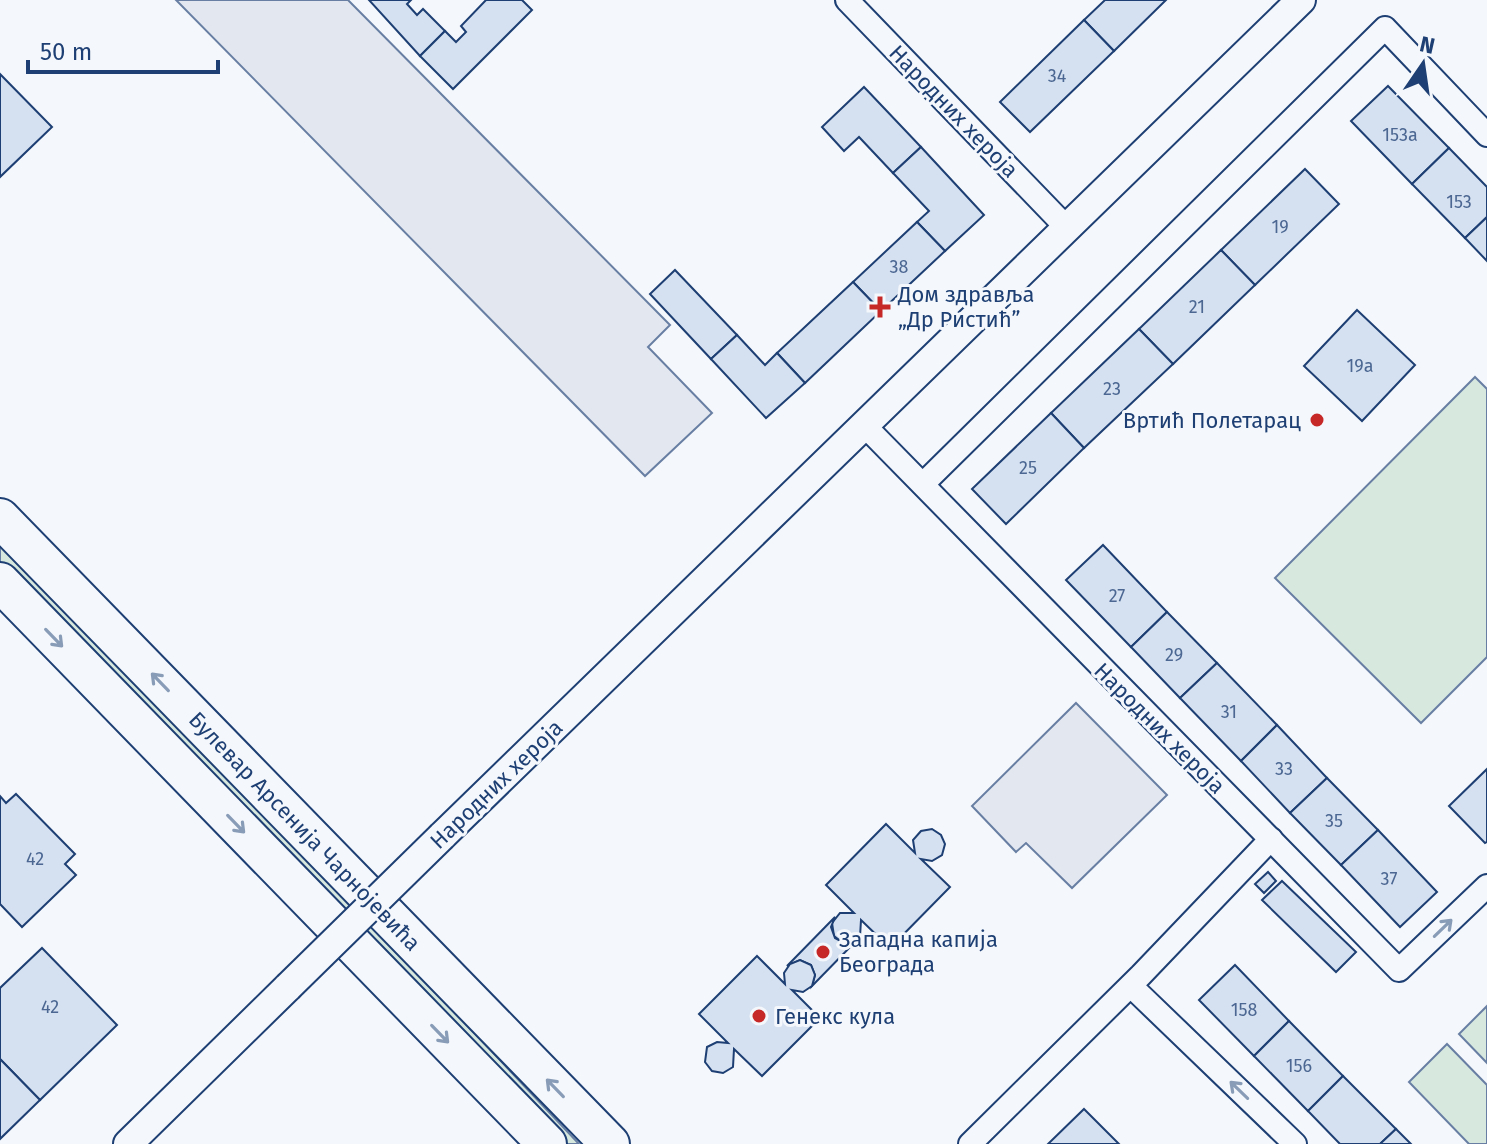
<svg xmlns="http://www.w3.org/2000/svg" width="1487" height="1144" viewBox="0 0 1487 1144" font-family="'Fira Sans',sans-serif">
  <rect width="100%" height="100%" fill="#f4f7fb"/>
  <!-- green -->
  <g fill="#d7e8df" stroke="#687fa3" stroke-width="2">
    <polygon points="1475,377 1487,389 1487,657 1421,723 1275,578"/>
    <polygon points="0,542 431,987 579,1144 552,1144 0,567"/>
    <polygon points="1487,1006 1487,1063 1459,1034"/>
    <polygon points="1447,1044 1487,1085 1487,1144 1469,1144 1409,1082"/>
  </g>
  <!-- parking -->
  <g fill="#e3e8f0" stroke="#687fa3" stroke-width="2">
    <polygon points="176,0 348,0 670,325 648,347 712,413 645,476"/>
    <polygon points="1076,703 1167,795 1072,888 1026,843 1016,852 972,806"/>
  </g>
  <!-- building -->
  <g fill="#d5e0f0" stroke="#1d3f73" stroke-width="2">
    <polygon points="369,0 411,0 407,4 417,15 423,9 445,31 420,56"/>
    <polygon points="486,0 522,0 532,10 453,89 420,56 445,31 456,42 466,32 461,26"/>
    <polygon points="1105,0 1166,0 1114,51 1084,20"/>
    <polygon points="1084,20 1114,51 1030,132 1000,102"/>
    <polygon points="0,74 52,127 0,177"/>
    <polygon points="1388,86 1449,148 1412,184 1351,121"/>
    <polygon points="864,87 921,147 893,173 859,137 844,151 822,127"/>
    <polygon points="921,147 984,215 945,251 917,222 929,211 893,173"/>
    <polygon points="1449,148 1487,187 1487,217 1465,238 1412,184"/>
    <polygon points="1305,169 1339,204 1255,285 1221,250"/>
    <polygon points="1487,217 1487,261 1465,238"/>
    <polygon points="917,222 945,251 881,311 853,282"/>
    <polygon points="1221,250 1255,285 1173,364 1139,329"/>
    <polygon points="675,270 737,335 711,359 650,294"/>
    <polygon points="853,282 881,311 805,383 777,353"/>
    <polygon points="1357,310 1415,365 1362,421 1304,366"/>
    <polygon points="1139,329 1173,364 1084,448 1051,413"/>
    <polygon points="737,335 765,365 777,353 805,383 766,418 711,359"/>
    <polygon points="1051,413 1084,448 1006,524 972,489"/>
    <polygon points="1103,545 1167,612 1131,647 1066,580"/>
    <polygon points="1167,612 1217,663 1180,698 1131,647"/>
    <polygon points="1217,663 1277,725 1241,761 1180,698"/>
    <polygon points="1277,725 1327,778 1290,813 1241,761"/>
    <polygon points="1487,769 1487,842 1485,843 1449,806"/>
    <polygon points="1327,778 1378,830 1341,865 1290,813"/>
    <polygon points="16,794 75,854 65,864 76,875 22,927 0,904 0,796 6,803"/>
    <polygon points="886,824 915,853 913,840 921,831 932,829 941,835 945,844 942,855 932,861 921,859 950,887 890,948 861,920 860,937 852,943 843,943 834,936 832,923 840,913 854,913 826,885"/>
    <polygon points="1378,830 1437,892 1400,927 1341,865"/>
    <polygon points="1268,872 1276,881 1264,893 1255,884"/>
    <polygon points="1282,881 1356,952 1336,972 1262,900"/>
    <polygon points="835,917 831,927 835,938 844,943 858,939 812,986 815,975 811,965 800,960 787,966"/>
    <polygon points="42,948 117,1025 40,1100 0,1059 0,988"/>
    <polygon points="757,956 785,984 784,973 790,964 800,960 811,965 815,975 812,986 803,992 792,990 820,1018 762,1076 734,1049 733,1067 723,1073 712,1071 705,1062 707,1047 717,1042 728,1043 699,1014"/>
    <polygon points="1235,965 1289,1021 1254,1056 1199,1000"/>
    <polygon points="1289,1021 1343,1076 1308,1111 1254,1056"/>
    <polygon points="0,1059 40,1100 0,1139"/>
    <polygon points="1343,1076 1396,1129 1380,1144 1340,1144 1308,1111"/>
    <polygon points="1084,1109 1119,1144 1048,1144"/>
    <polygon points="1396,1129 1411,1144 1380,1144"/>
  </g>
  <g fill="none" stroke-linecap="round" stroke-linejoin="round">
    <defs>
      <g id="minor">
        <polyline points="847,0 1067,228"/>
        <polyline points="864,425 1399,970 1487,886"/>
        <polyline points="923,484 1385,28 1487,135"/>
        <polyline points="1131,986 1295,1144"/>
        <polyline points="970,1144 1141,975 1271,839"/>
      </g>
      <g id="tertiary">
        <polyline points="442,836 1301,0"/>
        <polyline points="128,1144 288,987"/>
      </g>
      <g id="trunk">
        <polyline points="0,518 610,1144"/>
        <polyline points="0,582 547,1144"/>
      </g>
    </defs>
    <!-- minor casing -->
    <use href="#minor" stroke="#1d3f73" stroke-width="26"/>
    <!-- tertiary casing -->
    <use href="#tertiary" stroke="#1d3f73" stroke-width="32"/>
    <!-- trunk casing -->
    <use href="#trunk" stroke="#1d3f73" stroke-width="42"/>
    <!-- minor -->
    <use href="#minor" stroke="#f4f7fb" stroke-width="22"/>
    <!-- tertiary -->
    <use href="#tertiary" stroke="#f4f7fb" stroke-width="28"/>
    <!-- trunk -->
    <use href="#trunk" stroke="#f4f7fb" stroke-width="38"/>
    <defs>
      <polyline id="tertiary-bridge" points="288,987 442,836"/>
    </defs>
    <!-- tertiary-bridge casing -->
    <use href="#tertiary-bridge" stroke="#1d3f73" stroke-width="32" stroke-linecap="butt"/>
    <!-- tertiary-bridge -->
    <use href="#tertiary-bridge" stroke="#f4f7fb" stroke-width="28"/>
  </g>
  <!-- one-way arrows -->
  <defs><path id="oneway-shaft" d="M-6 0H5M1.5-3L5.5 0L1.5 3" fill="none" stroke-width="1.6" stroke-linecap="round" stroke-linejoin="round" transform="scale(2)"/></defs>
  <g stroke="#889bb7">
    <use href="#oneway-shaft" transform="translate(54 638) rotate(46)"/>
    <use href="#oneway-shaft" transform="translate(160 682) rotate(-134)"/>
    <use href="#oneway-shaft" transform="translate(236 824) rotate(46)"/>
    <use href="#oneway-shaft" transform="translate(1443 928) rotate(-44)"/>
    <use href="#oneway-shaft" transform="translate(440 1034) rotate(46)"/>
    <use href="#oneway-shaft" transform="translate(555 1088) rotate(-134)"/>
    <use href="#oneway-shaft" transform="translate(1239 1090) rotate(-136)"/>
  </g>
  <!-- markers -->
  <g fill="#c62828" stroke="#f4f7fb" stroke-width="3">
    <path d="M876 295h8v8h8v8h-8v8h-8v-8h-8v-8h8z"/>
    <circle cx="1317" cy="420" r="8"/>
    <circle cx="823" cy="952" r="8"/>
    <circle cx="759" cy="1016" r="8"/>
  </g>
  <g text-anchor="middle" stroke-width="6" stroke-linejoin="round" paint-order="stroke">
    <!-- number labels -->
    <g font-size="18" fill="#4b6792">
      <text x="1057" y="82">34</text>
      <text x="1400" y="141">153a</text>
      <text x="1459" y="208">153</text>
      <text x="1280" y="233">19</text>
      <text x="899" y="273">38</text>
      <text x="1197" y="313">21</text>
      <text x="1360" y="372">19a</text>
      <text x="1112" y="395">23</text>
      <text x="1028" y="474">25</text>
      <text x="1117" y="602">27</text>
      <text x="1174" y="661">29</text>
      <text x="1229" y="718">31</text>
      <text x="1284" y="775">33</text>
      <text x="1334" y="827">35</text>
      <text x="35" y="865">42</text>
      <text x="1389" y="885">37</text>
      <text x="50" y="1013">42</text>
      <text x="1244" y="1016">158</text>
      <text x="1299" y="1072">156</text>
    </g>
    <!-- street labels -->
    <g font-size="22" fill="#1d3f73" stroke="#f4f7fb">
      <text transform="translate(954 111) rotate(46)" y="8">Народних хероја</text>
      <text transform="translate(1160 728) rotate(45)" y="8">Народних хероја</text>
      <text transform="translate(496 784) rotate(-44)" y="8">Народних хероја</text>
      <text transform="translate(305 831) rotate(46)" y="8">Булевар Арсенија Чарнојевића</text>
    </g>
    <!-- poi labels -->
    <g font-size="22" fill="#1d3f73" stroke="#f4f7fb" text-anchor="start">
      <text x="898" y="302">Дом здравља<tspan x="898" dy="25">„Др Ристић”</tspan></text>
      <text x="1301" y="428" text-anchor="end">Вртић Полетарац</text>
      <text x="839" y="947">Западна капија<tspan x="839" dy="25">Београда</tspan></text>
      <text x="775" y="1024">Генекс кула</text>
    </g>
  </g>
  <!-- north arrow -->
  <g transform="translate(1423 64) rotate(13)" stroke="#f4f7fb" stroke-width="6" paint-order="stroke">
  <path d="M0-6L14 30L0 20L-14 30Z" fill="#1d3f73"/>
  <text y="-12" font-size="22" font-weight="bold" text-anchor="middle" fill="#1d3f73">N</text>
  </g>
  <!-- scale -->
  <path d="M28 60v12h190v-12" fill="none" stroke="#1d3f73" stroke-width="4"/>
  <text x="40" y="60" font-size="24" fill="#1d3f73" stroke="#f4f7fb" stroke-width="6" paint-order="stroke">50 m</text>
</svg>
